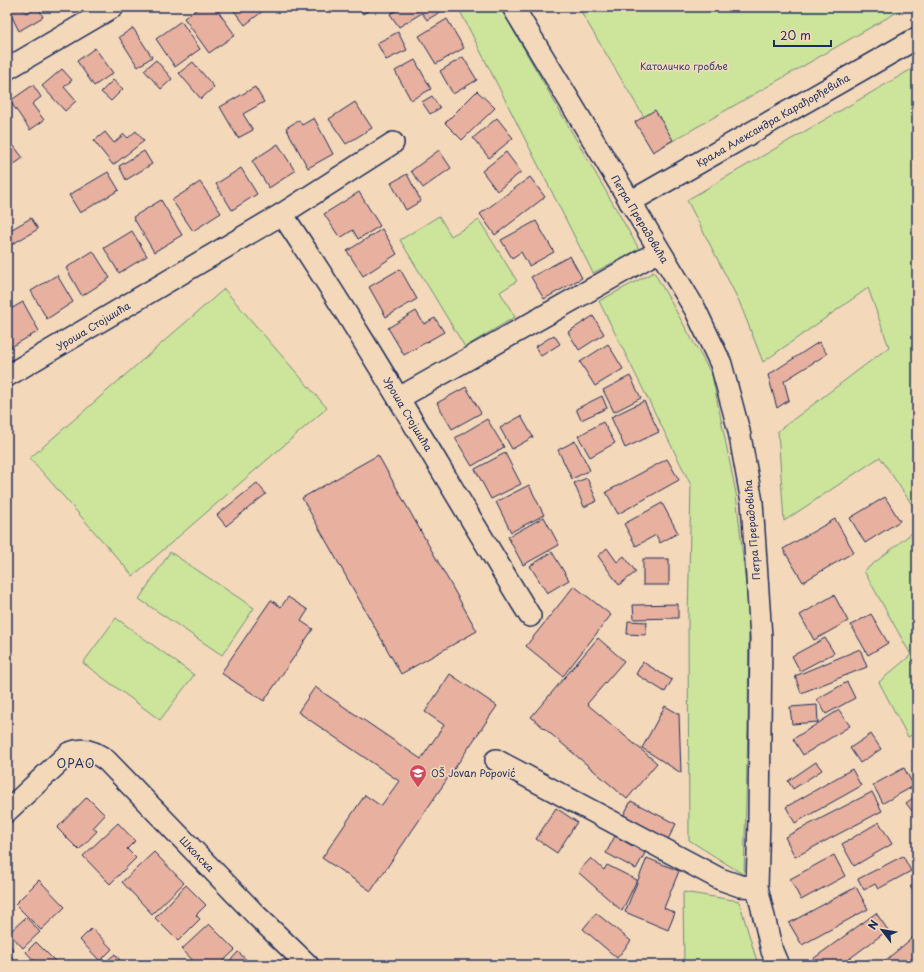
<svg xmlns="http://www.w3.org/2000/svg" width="924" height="972" viewBox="0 0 924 972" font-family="'Playpen Sans',sans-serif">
  <rect width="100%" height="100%" fill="#f4d8ba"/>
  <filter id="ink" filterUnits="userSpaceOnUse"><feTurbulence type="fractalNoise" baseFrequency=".025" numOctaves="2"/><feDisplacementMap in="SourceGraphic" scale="8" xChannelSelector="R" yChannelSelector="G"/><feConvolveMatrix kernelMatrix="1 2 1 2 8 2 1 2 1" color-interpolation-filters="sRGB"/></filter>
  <g filter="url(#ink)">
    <!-- green -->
    <g fill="#cce59b" stroke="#748a7c">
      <polygon points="458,7 500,7 639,249 593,273"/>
      <polygon points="578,7 906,7 662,147"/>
      <polygon points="917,66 917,512 880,457 784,521 778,431 889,347 868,288 763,362 739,301 687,200"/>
      <polygon points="439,216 451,236 479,220 517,281 500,292 515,317 465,347 400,240"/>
      <polygon points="654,272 712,375 736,493 749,614 748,726 744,875 689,840 688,619 691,485 599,301"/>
      <polygon points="224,289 327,408 133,576 30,458"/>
      <polygon points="917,529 917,732 908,737 879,682 911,655 864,571"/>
      <polygon points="170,552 254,608 222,655 139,599"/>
      <polygon points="116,618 194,675 160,720 83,663"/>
      <polygon points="683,892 739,901 758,965 684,965"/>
    </g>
    <!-- building -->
    <g fill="#e8b09e" stroke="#1b2f5e">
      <polygon points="7,7 22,7 26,13 38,7 43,17 19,31"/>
      <polygon points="200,7 215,7 235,35 209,53 184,18"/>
      <polygon points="231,7 268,7 245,25"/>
      <polygon points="358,7 374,7 363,14"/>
      <polygon points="402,7 448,7 427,20 422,13 399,27 390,14"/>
      <polygon points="447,19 464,48 436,64 419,36"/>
      <polygon points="181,21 200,49 175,67 156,39"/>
      <polygon points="133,28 152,57 138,67 119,37"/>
      <polygon points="398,32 407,50 386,60 377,43"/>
      <polygon points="95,48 113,73 94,86 77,61"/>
      <polygon points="463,57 477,80 453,94 440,71"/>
      <polygon points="156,60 172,79 161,89 144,70"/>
      <polygon points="415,60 431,89 411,100 395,71"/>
      <polygon points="193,62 214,87 201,99 179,73"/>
      <polygon points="62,69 72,80 64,87 76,101 65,111 42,86"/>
      <polygon points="113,80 123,89 111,101 101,92"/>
      <polygon points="33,85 41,97 32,104 44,120 30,130 10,101"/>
      <polygon points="255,87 264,102 243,114 253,130 238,138 220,107"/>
      <polygon points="477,91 495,108 462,140 445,123"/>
      <polygon points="432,96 440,108 430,114 422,102"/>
      <polygon points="355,102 372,128 346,144 329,119"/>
      <polygon points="655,110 673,140 653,152 635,122"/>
      <polygon points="314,118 333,154 308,168 286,128 299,120 302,125"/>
      <polygon points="497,118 513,138 489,158 473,138"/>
      <polygon points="136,131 144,141 113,165 94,141 105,132 114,143 124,134 128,138"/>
      <polygon points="278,144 295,171 269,188 252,161"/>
      <polygon points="7,145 10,149 14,146 23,158 7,169"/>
      <polygon points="439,150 451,168 423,188 411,171"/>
      <polygon points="144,151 152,164 126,180 119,166"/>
      <polygon points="506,152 521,172 497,191 482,171"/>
      <polygon points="241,168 257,194 232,210 216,184"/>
      <polygon points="108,172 119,190 80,213 69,195"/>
      <polygon points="407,174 421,201 406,210 391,183"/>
      <polygon points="530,177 545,197 495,235 480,214"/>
      <polygon points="200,182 221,213 193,231 172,200"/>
      <polygon points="359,192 380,226 358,239 353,230 340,238 324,214"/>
      <polygon points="161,200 182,235 154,252 133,217"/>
      <polygon points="31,218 38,229 11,245 7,238 7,232"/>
      <polygon points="536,221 554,252 529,266 521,252 512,258 501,240"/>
      <polygon points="382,229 397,254 363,276 347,251"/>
      <polygon points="132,231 147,256 119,273 104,248"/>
      <polygon points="93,251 110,278 82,296 66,268"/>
      <polygon points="570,256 582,278 544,299 531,277"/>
      <polygon points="400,269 417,299 386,317 369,287"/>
      <polygon points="57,275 73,302 47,319 31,291"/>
      <polygon points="23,302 39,331 11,347 7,339 7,311"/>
      <polygon points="416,311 424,324 435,318 444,332 404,355 388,328"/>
      <polygon points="593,316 604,334 579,350 568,332"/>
      <polygon points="554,335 560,344 541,356 535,347"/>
      <polygon points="819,342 827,354 784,381 789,400 777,408 768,375"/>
      <polygon points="608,344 623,369 595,386 580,362"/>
      <polygon points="630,376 641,398 614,412 603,390"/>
      <polygon points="466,387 481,413 452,429 437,403"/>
      <polygon points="602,396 607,408 581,420 576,409"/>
      <polygon points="644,401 659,432 625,448 611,417"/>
      <polygon points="521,416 533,437 512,449 500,428"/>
      <polygon points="487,419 504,447 472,466 455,438"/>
      <polygon points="603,422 615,443 590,457 578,436"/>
      <polygon points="575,441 590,470 572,479 558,450"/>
      <polygon points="505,453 521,484 491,499 475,469"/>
      <polygon points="378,455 477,631 401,674 302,498"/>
      <polygon points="667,459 679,480 618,514 606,492"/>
      <polygon points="587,478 597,501 584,507 574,483"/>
      <polygon points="257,483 266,494 226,526 217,515"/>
      <polygon points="529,485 544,515 511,532 496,502"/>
      <polygon points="885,497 900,521 865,543 850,518"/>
      <polygon points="662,503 678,533 660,543 656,535 636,546 624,524"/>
      <polygon points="544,517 559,545 523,565 508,537"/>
      <polygon points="835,519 854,552 803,582 783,549"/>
      <polygon points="607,548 617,562 624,556 636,572 619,585 598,556"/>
      <polygon points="552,552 569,580 547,593 530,566"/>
      <rect x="643" y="559" width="26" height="26"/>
      <polygon points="574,586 611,615 563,676 526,646"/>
      <polygon points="834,595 848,621 814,640 800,615"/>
      <polygon points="288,597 308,610 301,621 313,629 264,701 221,673 271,600 281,607"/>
      <polygon points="678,604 678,618 634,619 633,605"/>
      <polygon points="871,614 888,643 868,655 851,625"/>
      <polygon points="628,621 647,622 646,635 627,634"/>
      <polygon points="598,638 624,661 587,704 657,763 627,799 531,717"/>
      <polygon points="825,638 834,653 800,671 792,656"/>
      <polygon points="860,649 867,667 801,693 795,676"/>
      <polygon points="643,662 672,680 665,692 636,674"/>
      <polygon points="450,674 497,706 371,891 322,858 365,795 381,806 399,781 298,712 315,687 421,759 444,725 425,712"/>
      <polygon points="847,682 855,698 826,714 817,699"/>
      <polygon points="817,705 818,722 792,724 790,707"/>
      <polygon points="665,706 679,714 681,773 642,748"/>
      <polygon points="839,710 850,726 803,755 793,739"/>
      <polygon points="871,734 881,749 860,763 850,748"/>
      <polygon points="816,762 822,770 793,789 788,781"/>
      <polygon points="904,768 914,786 883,803 873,785"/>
      <polygon points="852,769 861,786 795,823 786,807"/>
      <polygon points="872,792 882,811 795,857 785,837"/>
      <polygon points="917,795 917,808 912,811 906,803"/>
      <polygon points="87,797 105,815 93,828 97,831 79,850 57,828"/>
      <polygon points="631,801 676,824 666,843 621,820"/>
      <polygon points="556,808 577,822 557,853 536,839"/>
      <polygon points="879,822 892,844 854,866 842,844"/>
      <polygon points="118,823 135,841 127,849 136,858 110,884 83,856"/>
      <polygon points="615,836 645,853 636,869 606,853"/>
      <polygon points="154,852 184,883 152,914 122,882"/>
      <polygon points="834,855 845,876 801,900 790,879"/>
      <polygon points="903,856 911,871 878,889 875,884 864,890 858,879"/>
      <polygon points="591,858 604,870 607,865 637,880 622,911 578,872"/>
      <polygon points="647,858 679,871 664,908 675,913 668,930 625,912"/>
      <polygon points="39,880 65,907 41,930 15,904"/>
      <polygon points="917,881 917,895 910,887"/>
      <polygon points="186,885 206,905 196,915 200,919 178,941 155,918"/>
      <polygon points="856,887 868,909 802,945 789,923"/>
      <polygon points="596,913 631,941 617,958 583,929"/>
      <polygon points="876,913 888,930 841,965 807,965 806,964"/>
      <polygon points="26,917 40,932 23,948 9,933"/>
      <polygon points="209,924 235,950 219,965 197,965 182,949"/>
      <polygon points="92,928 112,949 100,961 80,940"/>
      <polygon points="917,934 917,955 904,965 880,965"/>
      <polygon points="36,942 56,962 53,965 38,965 26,952"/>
      <polygon points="7,943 13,949 9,954 13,958 7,964"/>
      <polygon points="238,952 252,965 226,965"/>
      <polygon points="115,954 124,965 102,965"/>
      <polygon points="870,959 874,965 862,965"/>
    </g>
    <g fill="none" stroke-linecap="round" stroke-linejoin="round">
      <defs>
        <g id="minor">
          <polyline points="513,7 695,309 721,364 739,431 752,502 761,637 759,819 757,887 772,951 778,965"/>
          <polyline points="7,69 113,7"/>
          <polyline points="630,202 917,38"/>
          <polyline points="282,214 393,143"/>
          <path d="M7 376 282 214C370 345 447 482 530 616"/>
          <polyline points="399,398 659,251"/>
          <polyline points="496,760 720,879 740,886 757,887"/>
          <path d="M7 811 69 753C83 747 96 752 107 761L257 916 308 965"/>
        </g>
      </defs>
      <!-- minor casing -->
      <use href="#minor" stroke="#1b2f5e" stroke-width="24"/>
      <!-- minor -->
      <use href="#minor" stroke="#f4d8ba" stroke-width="21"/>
    </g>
  </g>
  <!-- icons -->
  <defs>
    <symbol id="school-pin" viewBox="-11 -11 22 30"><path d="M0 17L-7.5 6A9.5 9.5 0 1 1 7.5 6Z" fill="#d1495b" stroke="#f4d8ba"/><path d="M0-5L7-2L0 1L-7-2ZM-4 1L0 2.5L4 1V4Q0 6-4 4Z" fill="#fff"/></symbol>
  </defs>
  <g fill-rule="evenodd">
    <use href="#school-pin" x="408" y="763" width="20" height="27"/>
  </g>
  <g text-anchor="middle" stroke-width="3.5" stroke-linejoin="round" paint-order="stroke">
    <!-- park labels -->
    <g font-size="10" fill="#364a67" stroke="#f4d8ba">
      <text x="684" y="70">Католичко гробље</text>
    </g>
    <!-- street labels -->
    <g font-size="10" fill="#1b2f5e" stroke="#f4d8ba">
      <text transform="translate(773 120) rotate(-30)" y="4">Краља Александра Карађорђевића</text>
      <text transform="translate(640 219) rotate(59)" y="4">Петра Прерадовића</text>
      <text transform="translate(93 326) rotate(-31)" y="4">Уроша Стојшића</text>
      <text transform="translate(408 414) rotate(59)" y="4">Уроша Стојшића</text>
      <text transform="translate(752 530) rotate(-95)" y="4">Петра Прерадовића</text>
      <text transform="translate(197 854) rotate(46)" y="4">Школска</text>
    </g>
    <!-- poi labels -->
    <g font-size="10" fill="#1b2f5e" stroke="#f4d8ba" text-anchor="start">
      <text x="431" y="777">OŠ Jovan Popović</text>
    </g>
    <!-- quarter labels -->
    <g font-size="12" letter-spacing="1" fill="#1b2f5e" stroke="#f4d8ba">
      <text x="76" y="768">ОРАО</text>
    </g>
  </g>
  <!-- margin -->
  <rect width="924" height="972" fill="none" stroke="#f4d8ba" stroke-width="24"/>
  <rect x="12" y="12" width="900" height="948" fill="none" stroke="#1b2f5e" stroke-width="1.5" filter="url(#ink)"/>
  <!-- north arrow -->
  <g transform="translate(882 930) rotate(301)" stroke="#f4d8ba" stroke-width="3" paint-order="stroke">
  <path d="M0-3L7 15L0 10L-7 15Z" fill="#1b2f5e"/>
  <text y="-6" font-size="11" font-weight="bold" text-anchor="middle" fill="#1b2f5e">N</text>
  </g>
  <!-- scale -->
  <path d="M774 40v6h57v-6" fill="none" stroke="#1b2f5e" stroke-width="2"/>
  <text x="780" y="40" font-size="12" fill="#1b2f5e" stroke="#f4d8ba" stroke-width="3" paint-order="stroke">20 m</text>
</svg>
